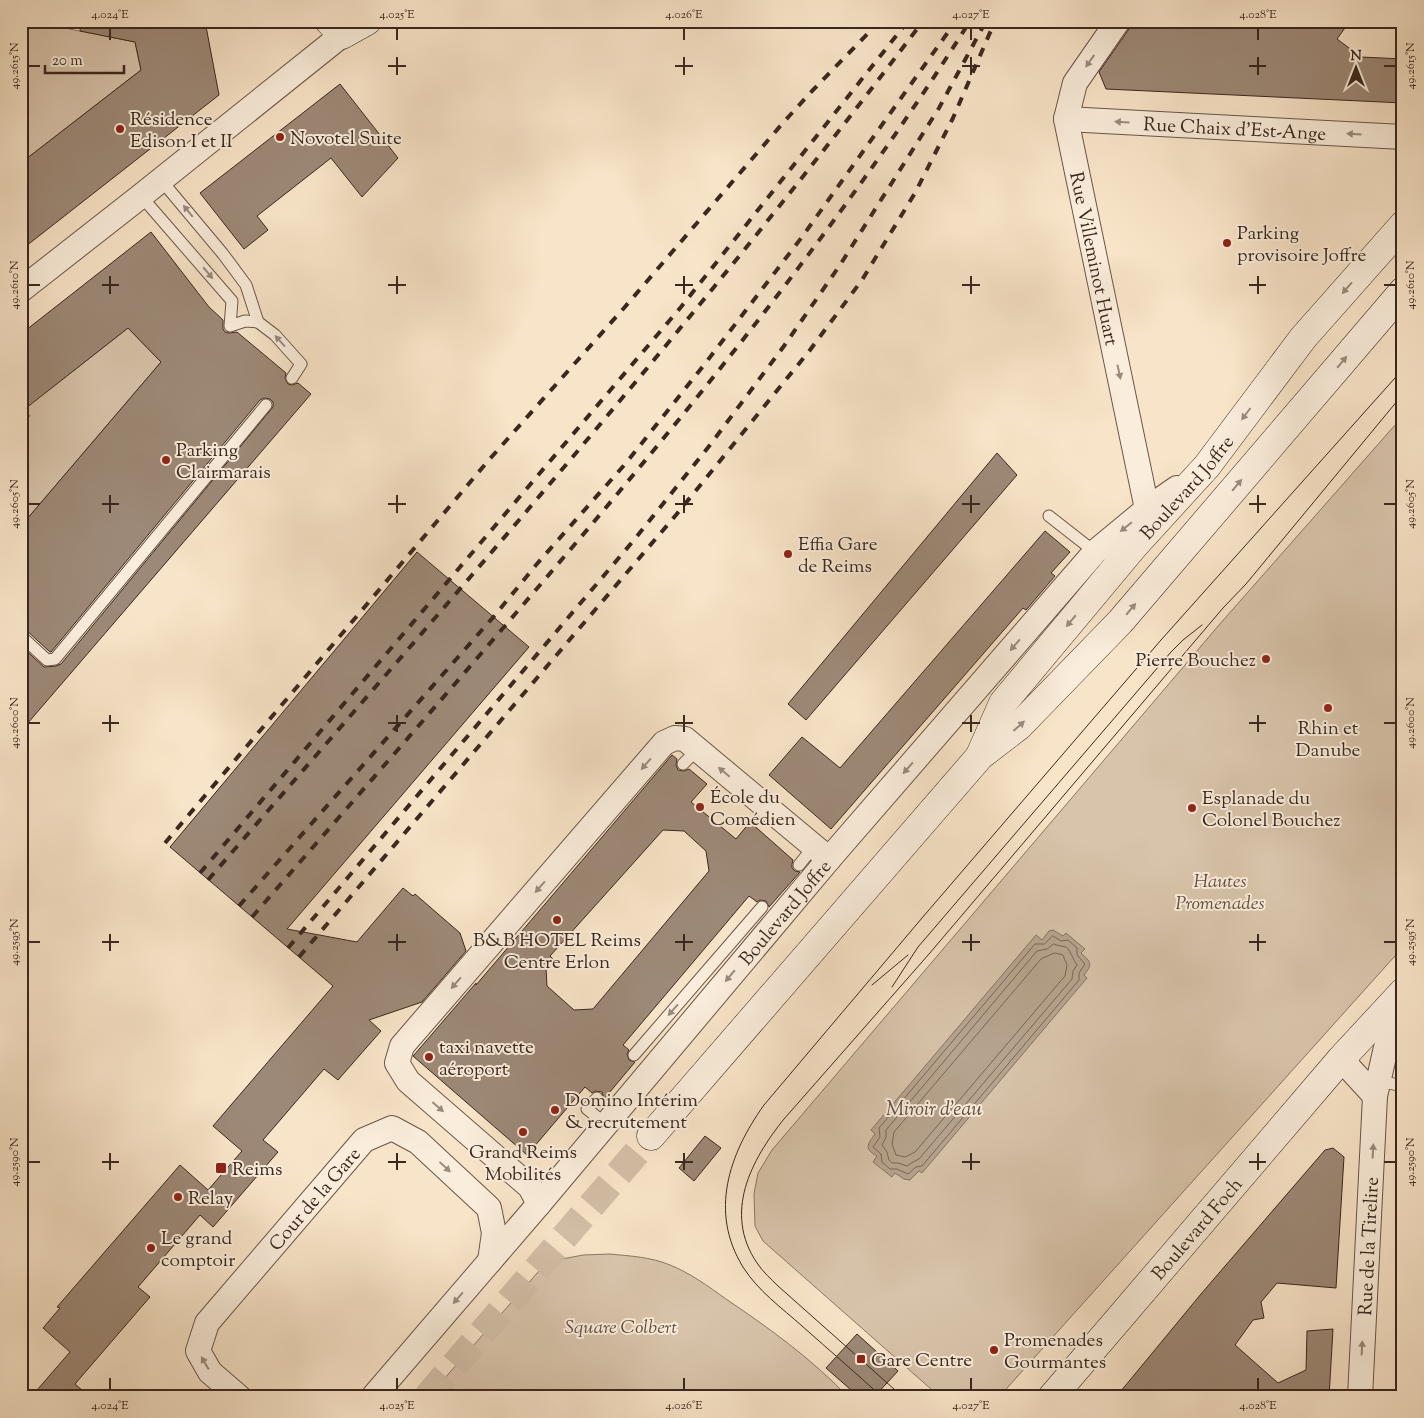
<svg xmlns="http://www.w3.org/2000/svg" width="1424" height="1418" viewBox="0 0 1424 1418" font-family="'Sorts Mill Goudy',serif">
  <rect width="100%" height="100%" fill="#f8e4c8"/>
  <filter id="stains"><feTurbulence type="fractalNoise" baseFrequency=".004" numOctaves="4"/><feColorMatrix values="0 0 0 0 .2 0 0 0 0 .09 0 0 0 0 .02 0 0 0 .5 -.17"/></filter>
  <radialGradient id="worn" r=".72"><stop offset=".6" stop-color="#630" stop-opacity="0"/><stop offset="1" stop-color="#630" stop-opacity=".3"/></radialGradient>
  <!-- green -->
  <g fill="#d8c4ab" stroke="#897665">
    <polygon points="34,22 135,42 141,70 21,163 21,27"/>
    <polygon points="128,328 161,362 21,526 21,423 30,416 21,404 21,363 45,393"/>
    <polygon points="1403,416 1403,947 999,1397 940,1397 763,1241 755,1226 754,1194 758,1173 772,1150 1219,625"/>
    <path d="M610 1254C630 1256 651 1257 670 1265 690 1273 708 1286 726 1299 769 1328 812 1359 848 1397H428L539 1271 557 1260 583 1255Z"/>
  </g>
  <!-- water -->
  <path fill="#b7a48f" stroke="#857262" d="M1053 930 1063 936 1066 933 1085 949 1081 953C1091 962 1093 964 1084 975L1087 978 922 1173 919 1171 910 1180 904 1179 895 1173 892 1177 873 1162 877 1156C864 1149 867 1145 875 1134L871 1130 1036 935 1042 940 1049 931Z"/>
  <g fill="none" stroke-linecap="round" stroke-linejoin="round">
    <!-- shore -->
    <g stroke="#786657" stroke-width="1">
      <polygon points="1053,936 1061,941 1068,940 1077,948 1077,955 1085,964 1079,973 1079,980 922,1166 916,1167 908,1174 897,1169 890,1169 882,1162 881,1154 873,1147 880,1137 879,1128 1035,944 1044,944"/>
      <path d="M1054 944C1058 946 1062 946 1066 947 1069 948 1074 961 1077 965L1073 971 1072 979 919 1159 913 1162 907 1166 898 1163H892L889 1160 887 1152 882 1145 886 1137V1130L1037 951 1047 949Z"/>
      <polygon points="1055,953 1063,955 1067,965 1065,976 915,1152 905,1157 896,1155 892,1144 894,1132 1041,959"/>
    </g>
  </g>
  <!-- building -->
  <g fill="#9d8977" stroke="#3a271f" fill-rule="evenodd">
    <polygon points="81,21 205,21 219,95 21,250 21,163 141,70 135,42 80,31"/>
    <polygon points="1132,21 1350,21 1337,39 1361,57 1403,59 1403,103 1106,89 1099,72 1129,29"/>
    <polygon points="340,84 398,158 362,197 331,158 257,216 268,230 244,249 200,193"/>
    <polygon points="151,232 209,307 223,320 223,329 225,332 229,333 237,332 286,373 285,378 288,384 292,385 298,383 311,394 21,731 21,646 44,667 56,666 61,664 273,407 273,402 270,399 264,398 260,400 51,652 50,652 26,630 21,629 21,526 161,362 128,328 21,412 21,334"/>
    <polygon points="997,453 1017,475 806,720 788,704"/>
    <polygon points="1045,531 1070,552 1051,573 1055,576 1026,610 1023,608 831,829 769,775 802,737 840,768"/>
    <polygon points="417,552 529,647 287,929 357,942 403,888 413,896 415,894 460,933 466,951 422,1002 369,1020 381,1031 338,1080 324,1069 263,1140 278,1152 213,1227 200,1215 138,1287 150,1297 75,1384 90,1397 31,1397 70,1352 43,1328 60,1308 57,1307 180,1165 208,1190 242,1151 213,1126 333,986 170,847"/>
    <path d="M672 755 677 759 676 765 678 770 684 771 689 769 707 784 691 802 736 839 750 822 793 860 792 864V868L795 871 800 872 769 907 766 901 760 900 757 902 749 896 623 1045 629 1050 627 1054 629 1060 635 1062 604 1099 602 1092 595 1091 592 1093 585 1087 527 1155 413 1056 414 1055 476 983V985ZM663 830 684 831 706 851 709 871 593 1009 574 1010 547 986 546 968 553 959 550 956Z"/>
    <polygon points="705,1136 721,1148 694,1181 679,1168"/>
    <polygon points="1333,1148 1344,1157 1336,1288 1277,1283 1261,1302 1264,1318 1253,1320 1235,1345 1278,1383 1306,1370 1307,1331 1333,1329 1329,1397 1116,1397 1201,1294 1325,1150"/>
    <polygon points="857,1334 898,1371 874,1397 859,1397 826,1368"/>
  </g>
  <g fill="none" stroke-linecap="round" stroke-linejoin="round">
    <!-- secondary-tunnel -->
    <polyline stroke="#d2bea6" stroke-width="28" stroke-dasharray="28 14" stroke-linecap="butt" points="427,1397 651,1136"/>
    <defs>
      <g id="lane">
        <polyline points="161,180 223,254 246,285 258,322 275,335 301,364 292,378"/>
        <polyline points="141,196 232,301 230,326 245,321 258,322"/>
        <polyline points="1049,516 1095,552"/>
        <polyline points="21,636 47,660 55,659 266,405"/>
        <polyline points="683,764 697,750"/>
        <polyline points="799,865 814,846"/>
        <polyline points="634,1055 762,907"/>
        <polyline points="1379,1081 1403,1086"/>
        <polyline points="597,1098 587,1109 606,1124"/>
      </g>
      <g id="street">
        <path id="s1" d="M1118 21 1075 83 1066 119 1147 509"/>
        <path id="s2" d="M1066 119 1403 137"/>
        <polyline points="21,290 141,196 342,35"/>
        <polyline points="1341,1059 1375,1096"/>
        <polyline points="539,1204 530,1187 408,1081 397,1063 402,1046 664,743 675,738 685,739 829,859"/>
        <path id="s3" d="M239 1397 210 1372 198 1351 207 1323 364 1140 392 1128 418 1142 489 1208 494 1233 490 1261"/>
        <path id="s4" d="M373 1397 539 1204 829 859 1095 552 1147 509 1177 488"/>
        <path id="s5" d="M1360 1397 1375 1096 1397 999"/>
      </g>
      <g id="secondary">
        <polyline points="329,21 342,35 367,21"/>
        <path id="s6" d="M981 753 1003 703 1134 546 1207 466 1303 338 1403 225"/>
        <polyline points="651,1136 980,756 1019,726 1120,622 1403,291"/>
        <path id="s7" d="M1052 1397 1341 1059 1403 992"/>
      </g>
    </defs>
    <!-- lane casing -->
    <use href="#lane" stroke="#6a5649" stroke-width="13"/>
    <!-- street casing -->
    <use href="#street" stroke="#6a5649" stroke-width="26"/>
    <!-- secondary casing -->
    <use href="#secondary" stroke="#3a271f" stroke-width="29"/>
    <!-- lane -->
    <use href="#lane" stroke="#faeddb" stroke-width="11"/>
    <!-- street -->
    <use href="#street" stroke="#faeddb" stroke-width="24"/>
    <!-- secondary -->
    <use href="#secondary" stroke="#faeddb" stroke-width="28"/>
    <!-- tram -->
    <g stroke="#3a271f" stroke-width="1">
      <polyline points="872,985 908,955"/>
      <polyline points="892,987 918,947 1171,652 1183,640 1202,625"/>
      <path d="M882 1397C856 1373 829 1350 802 1326 782 1308 758 1291 743 1267 709 1212 729 1154 764 1105L922 918 1161 640 1403 369"/>
      <path d="M903 1397 778 1286C771 1279 763 1272 757 1263 723 1213 751 1160 784 1119L929 954 1223 608 1246 584 1403 394"/>
    </g>
    <!-- rail -->
    <g stroke="#3a271f" stroke-width="4" stroke-dasharray="9 9" stroke-linecap="butt">
      <polyline points="165,843 488,461 624,308 782,124 812,91 880,21"/>
      <polyline points="200,873 681,307 908,21"/>
      <path d="M208 880C452 598 699 319 923 21"/>
      <polyline points="239,906 496,614 536,565 626,463 704,365 802,237 956,21"/>
      <path d="M252 917C362 791 472 665 581 537 720 373 855 204 970 21"/>
      <polyline points="288,948 634,540 710,445 784,346 840,265 939,108 986,21"/>
      <polyline points="299,957 676,515 810,350 862,280 915,193 953,118 995,21"/>
    </g>
  </g>
  <!-- one-way arrows -->
  <defs><path id="oneway-solid" d="M-6-.8H1V-3.2L6.5 0L1 3.2V.8H-6Z" transform="scale(1.25)"/></defs>
  <g fill="#9a8a7d">
    <use href="#oneway-solid" transform="translate(1090 61) rotate(125)"/>
    <use href="#oneway-solid" transform="translate(1122 122) rotate(-177)"/>
    <use href="#oneway-solid" transform="translate(1354 134) rotate(-177)"/>
    <use href="#oneway-solid" transform="translate(188 211) rotate(-129)"/>
    <use href="#oneway-solid" transform="translate(208 273) rotate(50)"/>
    <use href="#oneway-solid" transform="translate(1347 288) rotate(131)"/>
    <use href="#oneway-solid" transform="translate(280 341) rotate(-132)"/>
    <use href="#oneway-solid" transform="translate(1342 362) rotate(-50)"/>
    <use href="#oneway-solid" transform="translate(1119 372) rotate(78)"/>
    <use href="#oneway-solid" transform="translate(1246 414) rotate(127)"/>
    <use href="#oneway-solid" transform="translate(1237 485) rotate(-50)"/>
    <use href="#oneway-solid" transform="translate(1126 527) rotate(141)"/>
    <use href="#oneway-solid" transform="translate(1131 609) rotate(-50)"/>
    <use href="#oneway-solid" transform="translate(1071 621) rotate(130)"/>
    <use href="#oneway-solid" transform="translate(1015 645) rotate(131)"/>
    <use href="#oneway-solid" transform="translate(1019 726) rotate(-42)"/>
    <use href="#oneway-solid" transform="translate(646 764) rotate(131)"/>
    <use href="#oneway-solid" transform="translate(908 768) rotate(131)"/>
    <use href="#oneway-solid" transform="translate(724 772) rotate(-140)"/>
    <use href="#oneway-solid" transform="translate(540 887) rotate(131)"/>
    <use href="#oneway-solid" transform="translate(730 976) rotate(130)"/>
    <use href="#oneway-solid" transform="translate(456 983) rotate(131)"/>
    <use href="#oneway-solid" transform="translate(673 1010) rotate(131)"/>
    <use href="#oneway-solid" transform="translate(438 1107) rotate(41)"/>
    <use href="#oneway-solid" transform="translate(1373 1151) rotate(-87)"/>
    <use href="#oneway-solid" transform="translate(445 1167) rotate(43)"/>
    <use href="#oneway-solid" transform="translate(458 1298) rotate(131)"/>
    <use href="#oneway-solid" transform="translate(1362 1348) rotate(-87)"/>
    <use href="#oneway-solid" transform="translate(205 1363) rotate(-120)"/>
  </g>
  <!-- ticks -->
  <path fill="none" stroke="#3a271f" stroke-width="2" d="M110 28V40M397 28V40M684 28V40M971 28V40M1258 28V40M397 57V75M684 57V75M971 57V75M1258 57V75M28 66H40M388 66H406M675 66H693M962 66H980M1249 66H1266M1384 66H1396M110 276V294M397 276V294M684 276V294M971 276V294M1258 276V294M28 285H40M102 285H119M388 285H406M675 285H693M962 285H980M1249 285H1266M1384 285H1396M110 495V513M397 495V513M684 495V513M971 495V513M1258 495V513M28 504H40M102 504H119M388 504H406M675 504H693M962 504H980M1249 504H1266M1384 504H1396M110 715V732M397 715V732M684 715V732M971 715V732M1258 715V732M28 723H40M102 723H119M388 723H406M675 723H693M962 723H980M1249 723H1266M1384 723H1396M110 934V951M397 934V951M684 934V951M971 934V951M1258 934V951M28 942H40M102 942H119M388 942H406M675 942H693M962 942H980M1249 942H1266M1384 942H1396M110 1153V1170M397 1153V1170M684 1153V1170M971 1153V1170M1258 1153V1170M28 1162H40M102 1162H119M388 1162H406M675 1162H693M962 1162H980M1249 1162H1266M1384 1162H1396M110 1378V1390M397 1378V1390M684 1378V1390M971 1378V1390M1258 1378V1390"/>
  <!-- markers -->
  <g fill="#8f2418" stroke="#faeddb" stroke-width="2">
    <circle cx="120" cy="129" r="5"/>
    <circle cx="280" cy="137" r="5"/>
    <circle cx="1227" cy="243" r="5"/>
    <circle cx="166" cy="460" r="5"/>
    <circle cx="788" cy="554" r="5"/>
    <circle cx="1266" cy="659" r="5"/>
    <circle cx="1328" cy="708" r="5"/>
    <circle cx="700" cy="807" r="5"/>
    <circle cx="1192" cy="808" r="5"/>
    <circle cx="557" cy="920" r="5"/>
    <circle cx="429" cy="1057" r="5"/>
    <circle cx="555" cy="1110" r="5"/>
    <circle cx="523" cy="1132" r="5"/>
    <rect x="215" y="1162" width="12" height="12" rx="2.5"/>
    <circle cx="178" cy="1197" r="5"/>
    <circle cx="151" cy="1248" r="5"/>
    <circle cx="994" cy="1350" r="5"/>
    <rect x="856" y="1354" width="10" height="10" rx="2.5"/>
  </g>
  <g text-anchor="middle" stroke-width="4" stroke-linejoin="round" paint-order="stroke">
    <!-- poi labels -->
    <g font-size="19" fill="#3a271f" stroke="#faeddb" text-anchor="start">
      <text x="130" y="125">Résidence<tspan x="130" dy="22">Edison I et II</tspan></text>
      <text x="290" y="144">Novotel Suite</text>
      <text x="1237" y="239">Parking<tspan x="1237" dy="22">provisoire Joffre</tspan></text>
      <text x="176" y="456">Parking<tspan x="176" dy="22">Clairmarais</tspan></text>
      <text x="798" y="550">Effia Gare<tspan x="798" dy="22">de Reims</tspan></text>
      <text x="1256" y="666" text-anchor="end">Pierre Bouchez</text>
      <text x="1328" y="734" text-anchor="middle">Rhin et<tspan x="1328" dy="22">Danube</tspan></text>
      <text x="710" y="803">École du<tspan x="710" dy="22">Comédien</tspan></text>
      <text x="1202" y="804">Esplanade du<tspan x="1202" dy="22">Colonel Bouchez</tspan></text>
      <text x="557" y="946" text-anchor="middle">B&amp;B HOTEL Reims<tspan x="557" dy="22">Centre Erlon</tspan></text>
      <text x="439" y="1053">taxi navette<tspan x="439" dy="22">aéroport</tspan></text>
      <text x="565" y="1106">Domino Intérim<tspan x="565" dy="22">&amp; recrutement</tspan></text>
      <text x="523" y="1158" text-anchor="middle">Grand Reims<tspan x="523" dy="22">Mobilités</tspan></text>
      <text x="232" y="1175">Reims</text>
      <text x="188" y="1204">Relay</text>
      <text x="161" y="1244">Le grand<tspan x="161" dy="22">comptoir</tspan></text>
      <text x="1004" y="1346">Promenades<tspan x="1004" dy="22">Gourmantes</tspan></text>
      <text x="871" y="1366">Gare Centre</text>
    </g>
    <!-- street labels -->
    <g font-size="19" fill="#3a271f" stroke="#faeddb">
      <text dy="7" stroke="none"><textPath href="#s2" startOffset="169">Rue Chaix d'Est-Ange</textPath></text>
      <text dy="7" stroke="none"><textPath href="#s1" startOffset="255">Rue Villeminot Huart</textPath></text>
      <text dy="7" stroke="none"><textPath href="#s6" startOffset="338">Boulevard Joffre</textPath></text>
      <text dy="7" stroke="none"><textPath href="#s4" startOffset="636">Boulevard Joffre</textPath></text>
      <text dy="7" stroke="none"><textPath href="#s3" startOffset="256">Cour de la Gare</textPath></text>
      <text dy="7" stroke="none"><textPath href="#s7" startOffset="222">Boulevard Foch</textPath></text>
      <text dy="7" stroke="none"><textPath href="#s5" startOffset="151">Rue de la Tirelire</textPath></text>
    </g>
    <!-- park labels -->
    <g font-size="19" font-style="italic" fill="#624e42" stroke="#faeddb">
      <text x="1220" y="887">Hautes<tspan x="1220" dy="22">Promenades</tspan></text>
      <text x="621" y="1333">Square Colbert</text>
    </g>
    <!-- water labels -->
    <g font-size="20" font-style="italic" fill="#604c41" stroke="#faeddb">
      <text x="934" y="1115">Miroir d'eau</text>
    </g>
  </g>
  <!-- margin -->
  <rect width="1424" height="1418" fill="none" stroke="#f8e4c8" stroke-width="55"/>
  <!-- north arrow -->
  <g transform="translate(1356 68)" stroke="#faeddb" stroke-width="4" paint-order="stroke">
  <path d="M0-4L9 19L0 12L-9 19Z" fill="#3a271f"/>
  <text y="-8" font-size="14" font-weight="bold" text-anchor="middle" fill="#3a271f">N</text>
  </g>
  <!-- scale -->
  <path d="M45 65v8h79v-8" fill="none" stroke="#3a271f" stroke-width="2.5"/>
  <text x="52" y="65" font-size="15" fill="#3a271f" stroke="#faeddb" stroke-width="4" paint-order="stroke">20 m</text>
  <rect x="28" y="28" width="1368" height="1362" fill="none" stroke="#3a271f" stroke-width="2"/>
  <g font-size="12" text-anchor="middle" fill="#3a271f">
    <text x="110" y="18">4.024°E</text>
    <text x="397" y="18">4.025°E</text>
    <text x="684" y="18">4.026°E</text>
    <text x="971" y="18">4.027°E</text>
    <text x="1258" y="18">4.028°E</text>
    <text transform="translate(14 66) rotate(-90)" y="4">49.2615°N</text>
    <text transform="translate(1410 66) rotate(-90)" y="4">49.2615°N</text>
    <text transform="translate(14 285) rotate(-90)" y="4">49.2610°N</text>
    <text transform="translate(1410 285) rotate(-90)" y="4">49.2610°N</text>
    <text transform="translate(14 504) rotate(-90)" y="4">49.2605°N</text>
    <text transform="translate(1410 504) rotate(-90)" y="4">49.2605°N</text>
    <text transform="translate(14 723) rotate(-90)" y="4">49.2600°N</text>
    <text transform="translate(1410 723) rotate(-90)" y="4">49.2600°N</text>
    <text transform="translate(14 942) rotate(-90)" y="4">49.2595°N</text>
    <text transform="translate(1410 942) rotate(-90)" y="4">49.2595°N</text>
    <text transform="translate(14 1162) rotate(-90)" y="4">49.2590°N</text>
    <text transform="translate(1410 1162) rotate(-90)" y="4">49.2590°N</text>
    <text x="110" y="1409">4.024°E</text>
    <text x="397" y="1409">4.025°E</text>
    <text x="684" y="1409">4.026°E</text>
    <text x="971" y="1409">4.027°E</text>
    <text x="1258" y="1409">4.028°E</text>
  </g>
  <rect width="100%" height="100%" filter="url(#stains)"/>
  <rect width="100%" height="100%" fill="url(#worn)"/>
</svg>
